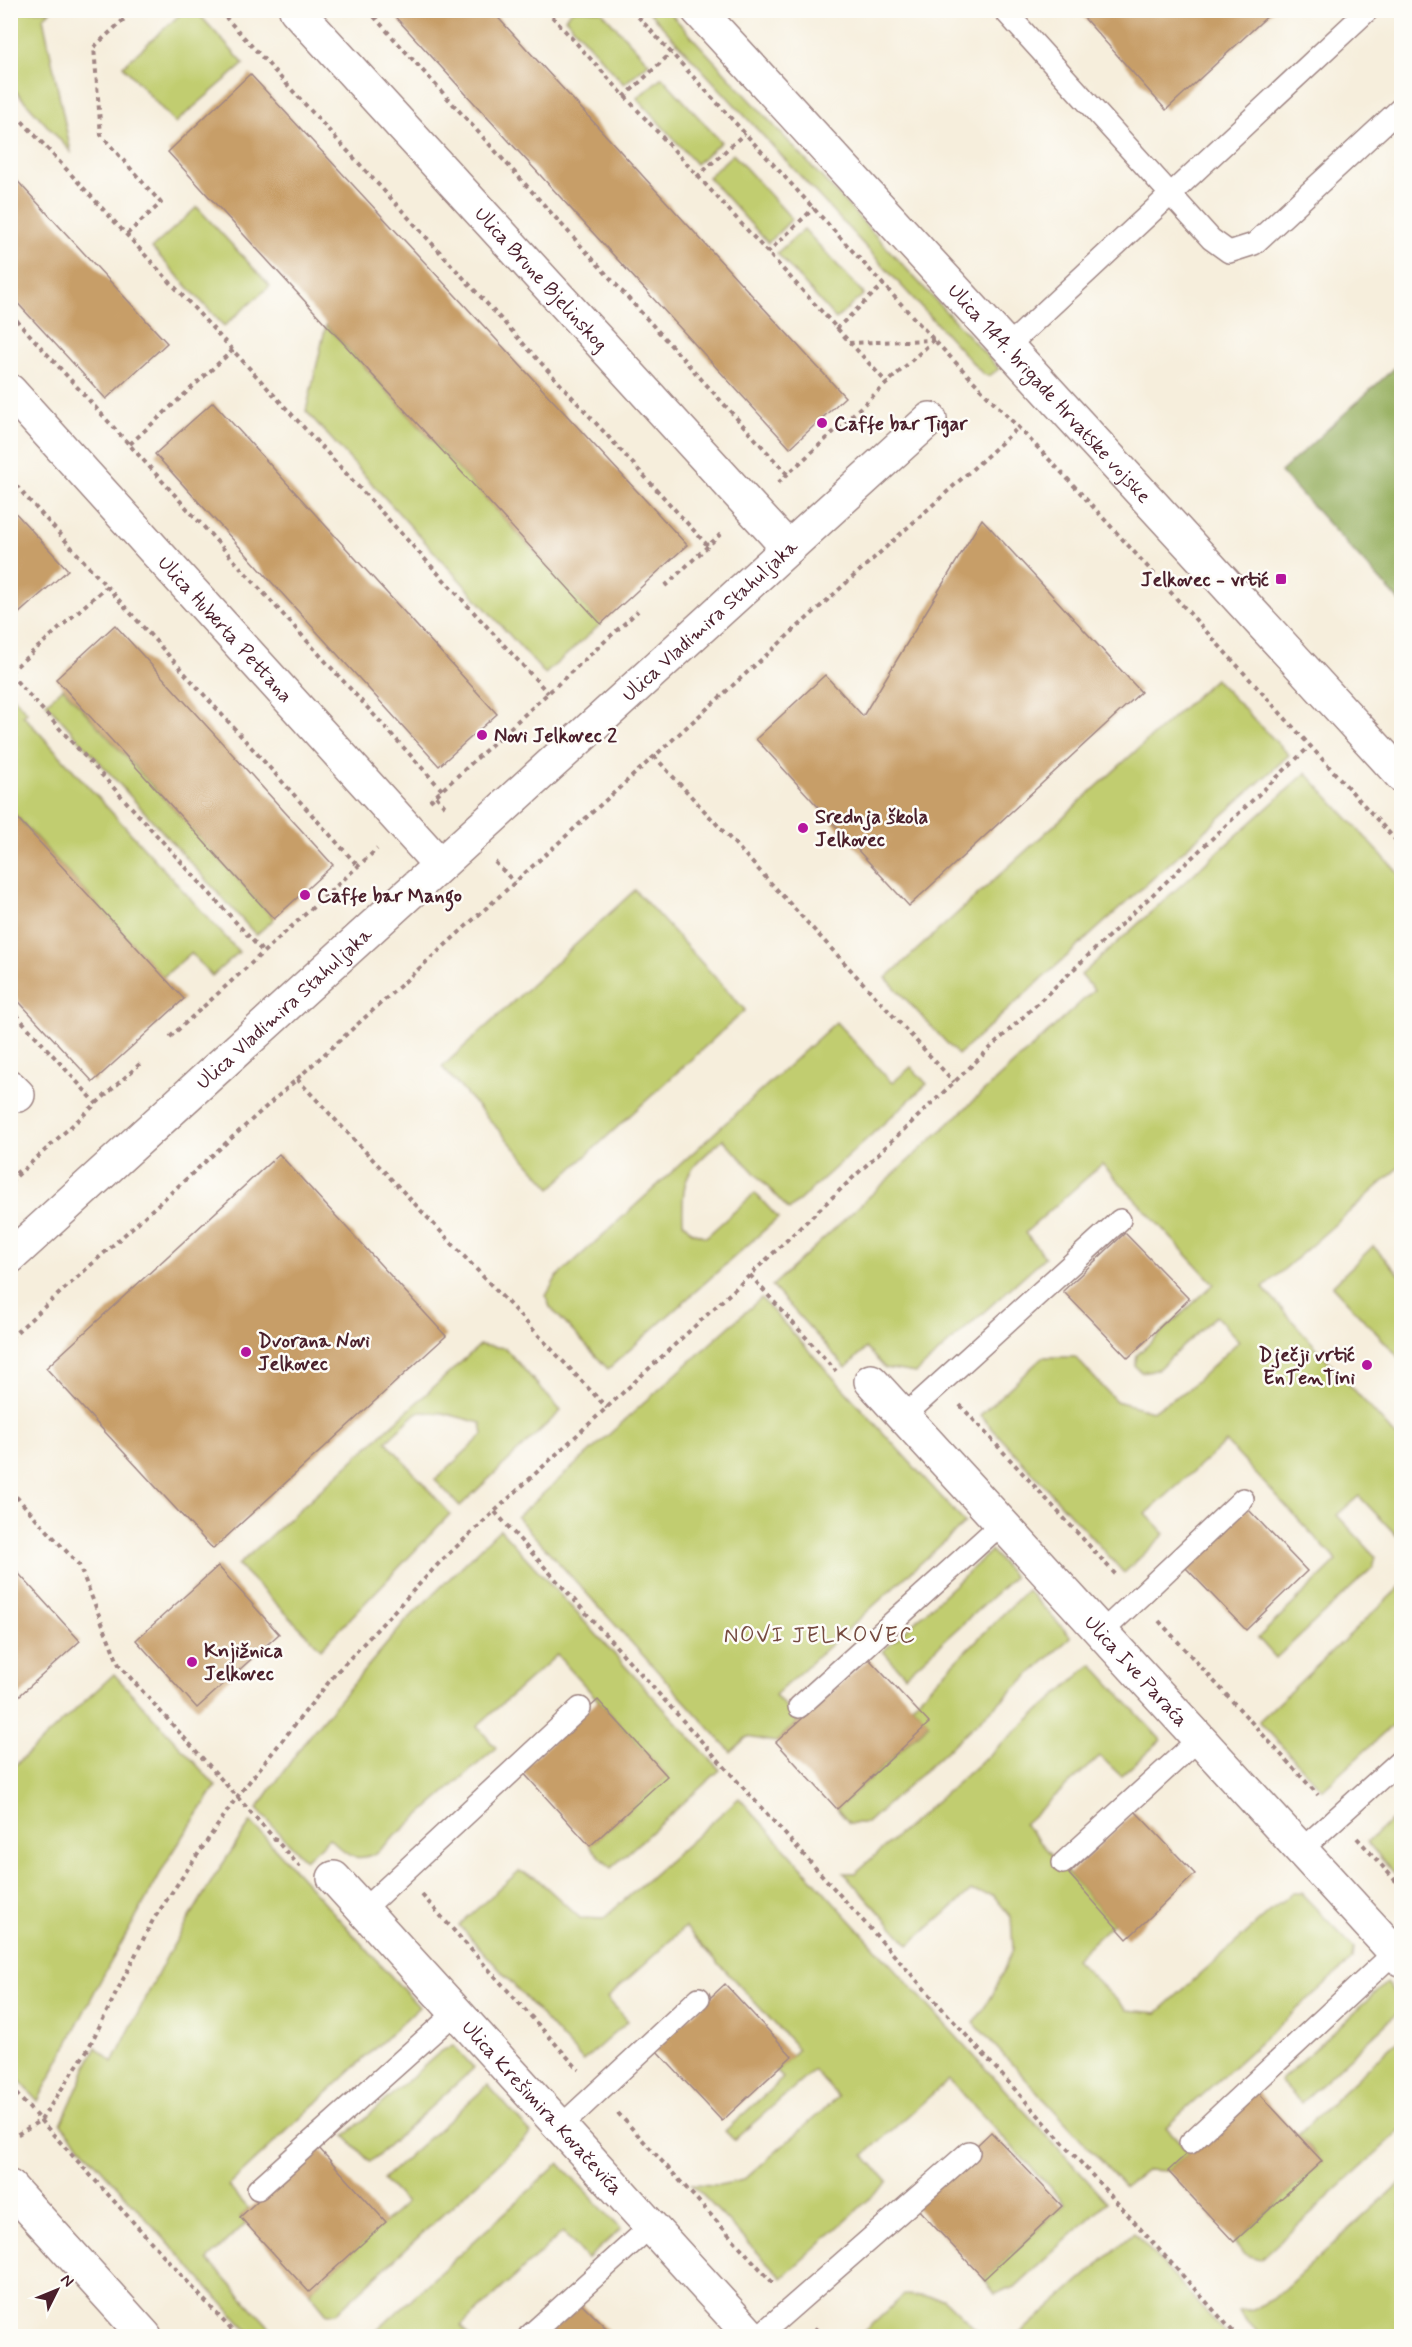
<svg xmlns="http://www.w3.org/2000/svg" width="1412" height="2347" viewBox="0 0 1412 2347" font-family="Mynerve,sans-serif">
  <rect width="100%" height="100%" fill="#fdfcf7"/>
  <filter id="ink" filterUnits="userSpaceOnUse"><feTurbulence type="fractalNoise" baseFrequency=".0167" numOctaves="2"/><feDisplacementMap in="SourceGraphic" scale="12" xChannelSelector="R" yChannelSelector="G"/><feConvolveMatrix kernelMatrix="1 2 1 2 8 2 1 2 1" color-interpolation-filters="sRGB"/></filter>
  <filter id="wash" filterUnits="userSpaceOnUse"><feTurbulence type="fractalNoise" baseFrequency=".008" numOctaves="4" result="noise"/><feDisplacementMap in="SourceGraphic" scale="24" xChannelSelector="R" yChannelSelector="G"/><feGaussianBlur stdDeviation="1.35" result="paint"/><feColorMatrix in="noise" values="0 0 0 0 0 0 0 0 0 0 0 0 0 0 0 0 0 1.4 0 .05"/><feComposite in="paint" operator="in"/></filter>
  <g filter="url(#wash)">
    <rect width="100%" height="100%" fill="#f6eedc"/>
    <!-- green -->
    <g fill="#c1cd6f" stroke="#86764d" stroke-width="1.5">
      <polygon points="185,10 196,11 244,64 175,123 123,66"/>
      <polygon points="573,10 601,11 649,63 624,84 565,18"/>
      <polygon points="10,11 51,11 43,18 71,152 11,86"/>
      <polygon points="648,11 668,11 999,369 989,376 983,374"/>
      <polygon points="662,77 721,142 696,164 637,98"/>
      <polygon points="733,154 792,219 768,243 708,177"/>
      <polygon points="197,207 270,286 224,326 152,248"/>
      <polygon points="804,229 864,294 836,319 777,253"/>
      <polygon points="326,325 601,624 545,674 306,411"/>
      <polygon points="1215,679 1289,755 958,1055 886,978"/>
      <polygon points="63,688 274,919 256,935 46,703"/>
      <polygon points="10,693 27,712 23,715 239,952 212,976 191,953 163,977 11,810"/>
      <polygon points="1306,773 1401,876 1401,1166 1263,1288 1401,1442 1402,1541 1359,1496 1337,1515 1376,1557 1373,1567 1276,1658 1258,1638 1337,1561 1226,1442 1146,1514 1165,1534 1124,1573 980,1415 1043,1357 1075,1357 1116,1401 1152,1411 1186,1391 1239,1341 1216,1316 1158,1369 1141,1372 1135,1366 1137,1355 1214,1284 1102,1164 1025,1233 1045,1257 916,1373 885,1368 866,1348 846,1368 772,1286 1094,990 1081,975"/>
      <polygon points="635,890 745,1010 551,1188 442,1067"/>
      <path d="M836 1022 892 1083 911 1067 927 1084 789 1210 723 1139C688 1171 681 1172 683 1222L692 1232 706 1237 755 1193 778 1218 608 1369 550 1307 546 1296 556 1278Z"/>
      <polygon points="1373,1246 1401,1276 1401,1359 1332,1286"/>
      <polygon points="761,1298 965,1523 775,1695 798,1721 776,1742 747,1737 731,1752 517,1517"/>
      <polygon points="480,1345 505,1348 561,1411 460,1506 435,1480 483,1435 481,1423 443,1413 418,1412 386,1441 450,1514 321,1649 238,1565"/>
      <path d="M500 1529 720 1770 611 1868 590 1846 667 1776 557 1655 477 1726 496 1748 376 1853C353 1864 346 1854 329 1838L305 1860 257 1809 308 1737 406 1621Z"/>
      <polygon points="991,1551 1014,1577 905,1676 883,1651"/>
      <polygon points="1401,1586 1401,1718 1322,1790 1259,1721"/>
      <polygon points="1027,1590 1071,1637 867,1823 849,1823 837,1809 929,1724 912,1705"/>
      <polygon points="1092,1664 1161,1740 1121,1776 1100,1756 1024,1824 1113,1923 1075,1959 1127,2010 1157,2013 1291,1893 1301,1893 1354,1948 1353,1959 1166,2127 1189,2152 1168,2171 1147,2170 1125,2187 974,2023 992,1996 1013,1949 1011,1917 993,1895 971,1891 909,1945 844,1873 855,1873"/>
      <polygon points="114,1674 216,1786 168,1860 98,1985 38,2101 11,2071 11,1769"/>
      <polygon points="739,1798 1107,2202 1015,2287 995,2294 984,2279 1065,2204 949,2079 864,2155 888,2182 782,2278 692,2184 719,2185 744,2180 838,2097 814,2070 734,2140 725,2131 783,2078 776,2071 798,2049 685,1927 607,1998 628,2021 583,2061 459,1925 519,1871 535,1877 580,1918 603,1919"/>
      <polygon points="1401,1812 1401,1881 1367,1842"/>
      <polygon points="251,1822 419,2007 228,2186 249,2209 240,2217 246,2223 208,2260 278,2336 252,2336 61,2124 96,2047 113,2062 167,1956 214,1877"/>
      <polygon points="1386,1983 1401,2000 1401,2010 1301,2103 1280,2081"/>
      <polygon points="1401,2037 1401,2130 1261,2259 1243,2254 1234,2242 1322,2161 1298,2135"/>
      <polygon points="453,2045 474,2068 370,2162 345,2136 440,2052"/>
      <polygon points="488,2085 531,2133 336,2313 327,2314 309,2292 406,2203 383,2179"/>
      <polygon points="559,2163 621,2229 587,2259 563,2232 461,2326 469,2336 371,2336"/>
      <polygon points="1401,2182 1401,2335 1261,2336 1238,2311 1253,2309 1273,2299"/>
      <polygon points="1134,2233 1228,2336 1017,2336"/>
      <polygon points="904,2295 943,2298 983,2336 860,2336"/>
    </g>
    <!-- forest -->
    <polygon fill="#98b062" stroke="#716846" stroke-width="1.5" points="1401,362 1401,603 1281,472"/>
    <g id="blocks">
      <!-- building -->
      <g fill="#c79e67">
        <polygon points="389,10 491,10 845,397 790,448"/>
        <polygon points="1077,10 1274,10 1166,110"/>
        <polygon points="250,74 687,545 601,624 168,152"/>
        <polygon points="10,173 167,343 106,399 10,295"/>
        <polygon points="213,402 497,714 439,766 155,454"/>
        <polygon points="10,507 68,570 10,621"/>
        <polygon points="982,519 1141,692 909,906 756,739 825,675 863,716"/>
        <polygon points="115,625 333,865 274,919 56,679"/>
        <polygon points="10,810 184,999 93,1082 10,992"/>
        <polygon points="279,1154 446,1336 213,1549 46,1368"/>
        <polygon points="1125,1233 1189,1299 1128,1358 1063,1291"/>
        <polygon points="1247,1508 1307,1571 1246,1630 1185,1567"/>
        <polygon points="10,1564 80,1641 10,1704"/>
        <polygon points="218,1566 279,1634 197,1708 136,1640"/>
        <polygon points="869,1659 929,1723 837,1809 776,1742"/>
        <polygon points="598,1700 667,1776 590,1846 521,1770"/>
        <polygon points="1135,1811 1195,1874 1127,1939 1069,1874"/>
        <polygon points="725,1984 792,2056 722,2121 655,2049"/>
        <polygon points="1256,2090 1322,2161 1234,2242 1168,2171"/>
        <polygon points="991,2132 1062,2206 984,2279 914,2205"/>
        <polygon points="317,2146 386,2222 309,2292 240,2217"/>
        <polygon points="581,2303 614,2336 546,2336"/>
      </g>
    </g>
  </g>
  <g filter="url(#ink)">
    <use href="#blocks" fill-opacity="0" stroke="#a08684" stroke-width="1.5"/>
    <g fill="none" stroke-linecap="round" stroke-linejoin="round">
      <defs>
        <g id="service">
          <polyline points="1004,10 1211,239 1229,252 1254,244 1402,107"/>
          <polyline points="1008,346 1368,10"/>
          <polyline points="903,1417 1120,1220"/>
          <polyline points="1101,1633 1243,1499"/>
          <polyline points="799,1707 1001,1524"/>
          <polyline points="1301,1850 1402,1759"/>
          <polyline points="1063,1863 1199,1739"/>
          <polyline points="363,1910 580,1708"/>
          <polyline points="560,2127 699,1998"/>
          <polyline points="1190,2143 1395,1952"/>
          <polyline points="258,2189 456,2012"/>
          <polyline points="529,2336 651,2226"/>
          <polyline points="759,2336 969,2152"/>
        </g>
        <g id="minor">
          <path id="s1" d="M296 10 788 548"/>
          <path id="s2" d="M698 10 1402 776"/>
          <path id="s3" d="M10 391 440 865"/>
          <polyline points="10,1087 18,1095"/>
          <path id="s4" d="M10 1257 930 419"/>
          <path id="s5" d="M871 1381 1402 1960"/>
          <path id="s6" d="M334 1878 751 2336"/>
          <polyline points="10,2187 145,2336"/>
        </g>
      </defs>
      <!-- service casing -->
      <use href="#service" stroke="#a08684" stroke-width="24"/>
      <!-- minor casing -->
      <use href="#minor" stroke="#a08684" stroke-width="36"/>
      <!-- path -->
      <g stroke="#a08684" stroke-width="4" stroke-dasharray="4.5 4.5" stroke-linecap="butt">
        <polyline points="219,10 708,546"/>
        <polyline points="368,10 787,474"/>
        <polyline points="546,10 887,383"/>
        <polyline points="632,10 934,340 1066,477 1402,847"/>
        <polyline points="552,17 559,10"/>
        <polyline points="624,97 671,53"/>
        <polyline points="10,108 548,693"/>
        <polyline points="697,177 745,133"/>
        <polyline points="127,234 161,203 101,135 94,47 134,10"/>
        <polyline points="767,253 814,208"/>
        <polyline points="10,313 442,790"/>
        <polyline points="836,329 884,284"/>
        <polyline points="849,343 934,340"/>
        <polyline points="130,444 233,350"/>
        <polyline points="10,479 358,866"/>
        <polyline points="778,483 934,340"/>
        <polyline points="665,586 724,531"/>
        <polyline points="10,672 107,586"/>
        <polyline points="10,674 263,952"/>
        <polyline points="654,756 954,1082"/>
        <polyline points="436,796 447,809"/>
        <polyline points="430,801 638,611"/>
        <polyline points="495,862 514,882"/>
        <polyline points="10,1008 97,1104"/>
        <polyline points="170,1037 377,849"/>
        <polyline points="297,1079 607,1408"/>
        <polyline points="10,1164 19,1174"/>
        <polyline points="10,1182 143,1061"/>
        <polyline points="750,1275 836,1371"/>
        <polyline points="10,1338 1019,427"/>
        <polyline points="960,1405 1117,1576"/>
        <polyline points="10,1490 79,1565 119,1665 300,1867"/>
        <polyline points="495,1512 1237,2336"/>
        <polyline points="1159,1621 1318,1795"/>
        <polyline points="1357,1838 1402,1888"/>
        <polyline points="422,1895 579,2070"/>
        <polyline points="10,2087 237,2336"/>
        <polyline points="618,2113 773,2283"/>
        <polyline points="10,2139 41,2120 88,2049 153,1920 237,1797 336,1673 442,1560 750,1275 1310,746"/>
        <polyline points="815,2328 822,2336"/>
      </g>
      <!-- service -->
      <use href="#service" stroke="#fff" stroke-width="21"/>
      <!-- minor -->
      <use href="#minor" stroke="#fff" stroke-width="33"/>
    </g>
  </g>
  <!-- markers -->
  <g fill="#b5179e" stroke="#fdfcf7" stroke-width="2">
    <circle cx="822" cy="423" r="6"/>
    <rect x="1275" y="573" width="12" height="12" rx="3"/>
    <circle cx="482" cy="735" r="6"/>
    <circle cx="803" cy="828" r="6"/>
    <circle cx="305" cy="895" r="6"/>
    <circle cx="246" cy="1352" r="6"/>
    <circle cx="1367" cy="1365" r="6"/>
    <circle cx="192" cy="1662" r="6"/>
  </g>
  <g text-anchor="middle" stroke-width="5" stroke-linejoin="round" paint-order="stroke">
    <!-- street labels -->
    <g font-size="20" fill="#4a1f2b" stroke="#fdfcf7">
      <text dy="7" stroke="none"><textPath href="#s1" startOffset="364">Ulica Brune Bjelinskog</textPath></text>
      <text dy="7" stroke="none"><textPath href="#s2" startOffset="520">Ulica 144. brigade Hrvatske vojske</textPath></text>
      <text dy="7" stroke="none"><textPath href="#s4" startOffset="946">Ulica Vladimira Stahuljaka</textPath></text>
      <text dy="7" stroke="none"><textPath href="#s3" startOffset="321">Ulica Huberta Pettana</textPath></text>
      <text dy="7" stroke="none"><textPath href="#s4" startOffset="370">Ulica Vladimira Stahuljaka</textPath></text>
      <text dy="7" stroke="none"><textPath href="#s5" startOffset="393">Ulica Ive Paraća</textPath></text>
      <text dy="7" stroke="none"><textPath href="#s6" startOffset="310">Ulica Krešimira Kovačevića</textPath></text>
    </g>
    <!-- poi labels -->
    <g font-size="20" font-weight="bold" fill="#4a1f2b" stroke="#fdfcf7" text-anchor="start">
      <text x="834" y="430">Caffe bar Tigar</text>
      <text x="1269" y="586" text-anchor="end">Jelkovec - vrtić</text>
      <text x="494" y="742">Novi Jelkovec 2</text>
      <text x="815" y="823">Srednja škola<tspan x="815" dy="23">Jelkovec</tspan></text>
      <text x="317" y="902">Caffe bar Mango</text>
      <text x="258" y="1347">Dvorana Novi<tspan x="258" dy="23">Jelkovec</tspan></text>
      <text x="1355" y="1361" text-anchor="end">Dječji vrtić<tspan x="1355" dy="23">EnTenTini</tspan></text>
      <text x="204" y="1657">Knjižnica<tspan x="204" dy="23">Jelkovec</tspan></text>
    </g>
    <!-- quarter labels -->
    <g font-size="22" letter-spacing="1.5" fill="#764b40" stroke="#fdfcf7">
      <text x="820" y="1642">NOVI JELKOVEC</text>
    </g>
  </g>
  <!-- margin -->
  <rect width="1412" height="2347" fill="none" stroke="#fdfcf7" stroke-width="36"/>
  <!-- north arrow -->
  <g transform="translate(57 2290) rotate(47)" stroke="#fdfcf7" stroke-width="4.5" paint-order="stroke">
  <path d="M0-4.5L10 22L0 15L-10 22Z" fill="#4a1f2b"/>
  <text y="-9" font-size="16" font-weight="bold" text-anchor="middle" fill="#4a1f2b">N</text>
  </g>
</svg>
